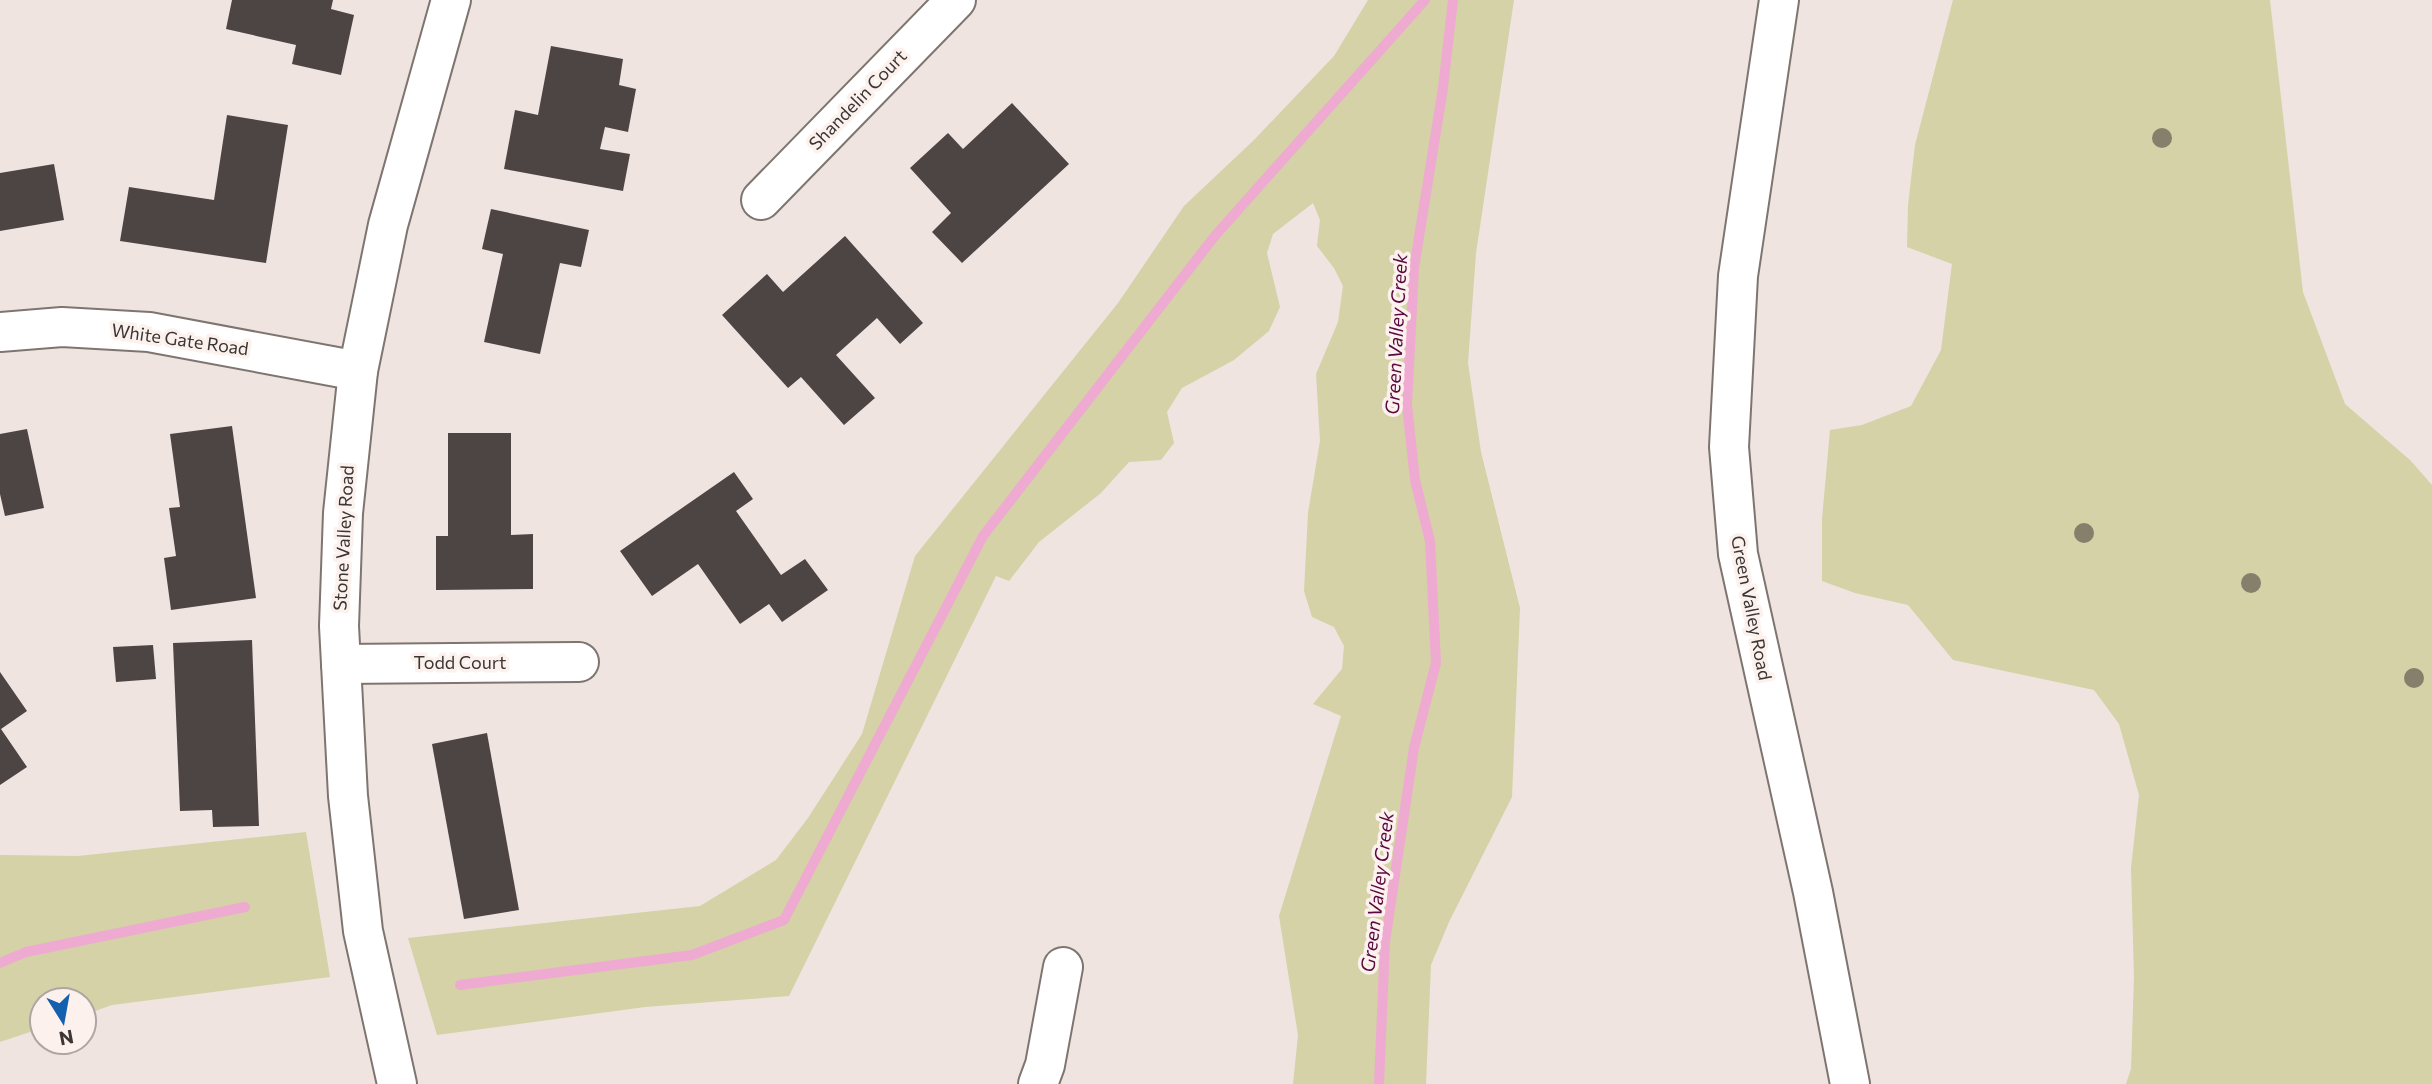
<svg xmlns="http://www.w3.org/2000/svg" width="2432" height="1084" viewBox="0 0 2432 1084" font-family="Commissioner,sans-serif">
  <rect width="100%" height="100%" fill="#efe4e0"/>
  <!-- green -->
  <g fill="#d4d2a6">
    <polygon points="1368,0 1514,0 1476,253 1468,363 1481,452 1520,608 1512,797 1449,922 1431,965 1426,1084 1293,1084 1298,1035 1279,916 1341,716 1313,704 1342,669 1344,646 1334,627 1312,617 1304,591 1308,513 1320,441 1316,374 1338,322 1343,286 1334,268 1317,246 1320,220 1313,203 1273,234 1267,253 1280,307 1269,331 1234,360 1182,388 1167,412 1174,443 1161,460 1129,462 1101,493 1039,542 1009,581 996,576 789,996 645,1007 437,1035 408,938 700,906 776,860 808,818 862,734 915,556 1118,303 1184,206 1254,140 1334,56"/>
    <polygon points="1953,0 2270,0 2303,292 2345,404 2410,460 2432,485 2432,1084 2126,1084 2131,1069 2134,977 2131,868 2139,795 2119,724 2094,690 1953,660 1908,605 1855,593 1822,581 1822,519 1830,430 1862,425 1911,406 1941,350 1952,264 1907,247 1908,205 1915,145"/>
    <polygon points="306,832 330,977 112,1005 84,1015 84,1000 42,1000 42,1028 0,1042 0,855 78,856"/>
  </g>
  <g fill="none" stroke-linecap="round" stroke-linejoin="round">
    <!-- stream -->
    <g stroke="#efaad1" stroke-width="10">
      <polyline points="0,963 26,952 245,907"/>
      <polyline points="460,985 692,955 784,920 983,536 1214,237 1425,0"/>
      <polyline points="1379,1084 1385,942 1414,748 1436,663 1430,541 1415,480 1407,405 1414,268 1443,88 1453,0"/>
    </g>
  </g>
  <!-- building -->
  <g fill="#4d4444">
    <polygon points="232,0 333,0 331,9 354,15 341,75 292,64 296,45 226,29"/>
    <polygon points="551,46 623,59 619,85 636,89 628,132 605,127 600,149 630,154 623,191 504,169 515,110 538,115"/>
    <polygon points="1012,103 1069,164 962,263 932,232 951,213 910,168 948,133 963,149"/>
    <polygon points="227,115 288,125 266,263 120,241 129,187 214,200"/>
    <polygon points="54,164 64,220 0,231 0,173"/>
    <polygon points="491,209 589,230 581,267 560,263 540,354 484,342 503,254 482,249"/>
    <polygon points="845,236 923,323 900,344 877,318 836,355 875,398 844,425 801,377 788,388 722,315 767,274 783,292"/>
    <polygon points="232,426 256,598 171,610 164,558 176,556 169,508 180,507 170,434"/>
    <polygon points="27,429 44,508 5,516 0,494 0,434"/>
    <polygon points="448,433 511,433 511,535 533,534 533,589 436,590 436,536 448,536"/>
    <polygon points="734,472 753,499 736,511 781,575 805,559 828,590 782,622 769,604 740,624 698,564 652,596 620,551"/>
    <polygon points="252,640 259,826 213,827 212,810 180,811 173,643"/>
    <polygon points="153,645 156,679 116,682 113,647"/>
    <polygon points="0,672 27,711 1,729 27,767 0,785"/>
    <polygon points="487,733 519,910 464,919 432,744"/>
  </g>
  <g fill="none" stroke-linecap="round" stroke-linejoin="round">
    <defs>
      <g id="minor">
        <polyline points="1779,0 1738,276 1729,447 1738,554 1813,892 1850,1084"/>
        <polyline points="761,200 956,0"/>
        <polyline points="0,332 62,327 149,332 358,371"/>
        <polyline points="341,664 579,662"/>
        <polyline points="397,1084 363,931 348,796 339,626 343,513 358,371 388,225 451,0"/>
        <polyline points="1038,1084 1045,1065 1063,967"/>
      </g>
    </defs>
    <!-- minor casing -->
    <use href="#minor" stroke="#7e7571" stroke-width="42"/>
    <!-- minor -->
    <use href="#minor" stroke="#fff" stroke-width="38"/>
  </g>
  <!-- trees -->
  <g fill="#857f6b">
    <circle cx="2162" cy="138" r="10"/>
    <circle cx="2084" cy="533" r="10"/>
    <circle cx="2251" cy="583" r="10"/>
    <circle cx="2414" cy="678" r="10"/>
  </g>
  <g text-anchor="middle" stroke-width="7" stroke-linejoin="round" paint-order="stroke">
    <!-- street labels -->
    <g font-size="18" fill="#3a3634" stroke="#fcf1ed">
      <text transform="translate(858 100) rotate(-46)" y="6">Shandelin Court</text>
      <text transform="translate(180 340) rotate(8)" y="6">White Gate Road</text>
      <text transform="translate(344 538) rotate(-87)" y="6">Stone Valley Road</text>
      <text transform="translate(1751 608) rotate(79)" y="6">Green Valley Road</text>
      <text x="460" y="669">Todd Court</text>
    </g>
    <!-- water labels -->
    <g font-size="19" font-style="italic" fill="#590840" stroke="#fcf1ed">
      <text transform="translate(1396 334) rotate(-87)" y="7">Green Valley Creek</text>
      <text transform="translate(1377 892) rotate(-83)" y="7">Green Valley Creek</text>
    </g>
  </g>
  <!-- north arrow -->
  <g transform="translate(63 1021) rotate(169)"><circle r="33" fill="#fcf1ed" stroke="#aea6a3" stroke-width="2"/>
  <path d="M0-5L12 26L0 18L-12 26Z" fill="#145fae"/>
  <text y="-10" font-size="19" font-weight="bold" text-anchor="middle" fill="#3a3634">N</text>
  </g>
</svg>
